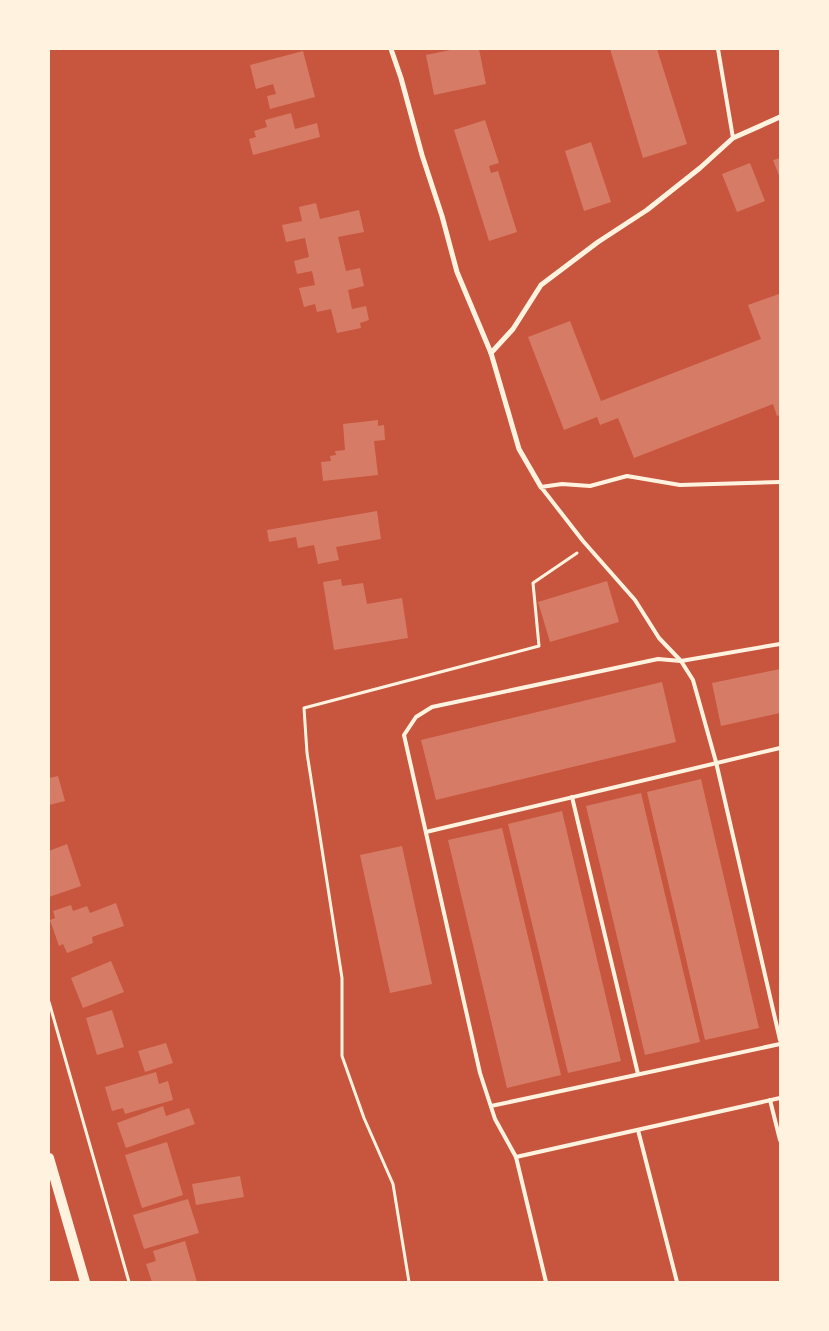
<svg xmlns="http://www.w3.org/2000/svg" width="829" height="1331" viewBox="0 0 829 1331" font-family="Rubik,sans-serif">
  <rect width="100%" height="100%" fill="#c8553d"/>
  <!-- building -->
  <g fill="#d67c66">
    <polygon points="455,49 479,49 486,84 434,95 426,55"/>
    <polygon points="610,49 657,49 687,144 643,158"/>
    <polygon points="303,51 315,97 270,109 267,96 276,94 273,84 256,89 250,65"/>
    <polygon points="291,113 295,129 317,123 320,137 253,155 249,139 256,137 254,131 267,127 265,120"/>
    <polygon points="485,120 499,163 489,166 491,173 498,171 517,232 489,241 454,130"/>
    <polygon points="591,142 611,202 584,211 565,151"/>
    <polygon points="780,158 780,178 773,160"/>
    <polygon points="750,163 765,201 737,212 722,174"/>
    <polygon points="316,203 320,219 359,210 364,232 338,237 346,271 360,268 364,286 348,290 352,309 366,306 369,320 360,323 361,328 337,333 331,309 317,312 315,304 304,307 299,288 315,285 312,271 297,274 294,261 309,257 305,238 286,242 282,225 302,221 299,207"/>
    <polygon points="779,294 780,297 780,415 777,416 773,404 634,458 618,418 600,425 597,417 564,430 528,337 570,321 601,401 761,339 748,305"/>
    <polygon points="378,420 378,426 384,425 385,440 374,441 378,475 323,481 321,462 331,461 330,456 336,455 335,451 345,450 343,424"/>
    <polygon points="377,511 381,539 336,547 339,560 318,564 314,545 298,548 296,537 269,542 267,530"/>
    <polygon points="341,579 342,586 363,583 367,604 402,598 408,638 334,650 323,582"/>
    <polygon points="607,581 619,622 550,642 538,602"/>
    <polygon points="780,669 780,713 721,726 712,683"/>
    <polygon points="662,682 676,742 436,800 421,740"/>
    <polygon points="58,776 65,801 49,805 49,778"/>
    <polygon points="701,779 759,1028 705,1040 647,792"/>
    <polygon points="641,793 700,1042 645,1055 586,806"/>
    <polygon points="562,811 621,1061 568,1073 508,824"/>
    <polygon points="502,828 561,1075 507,1088 448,840"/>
    <polygon points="67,844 81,886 49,897 49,851"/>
    <polygon points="402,846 432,984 390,993 360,855"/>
    <polygon points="116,903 124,926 92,937 93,943 67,953 63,944 59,946 50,920 55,918 53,911 71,905 73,911 87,906 90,913"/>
    <polygon points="111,961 124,992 83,1008 71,978"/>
    <polygon points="112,1010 124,1047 97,1055 86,1018"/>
    <polygon points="166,1043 173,1063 145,1072 138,1051"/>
    <polygon points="156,1072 159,1084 168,1081 173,1100 125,1114 123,1108 112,1111 105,1087"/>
    <polygon points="163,1106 166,1116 189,1108 195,1124 126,1148 117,1123"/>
    <polygon points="167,1142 183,1195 142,1208 125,1155"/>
    <polygon points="240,1176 244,1197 196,1205 192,1184"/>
    <polygon points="188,1199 199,1233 144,1249 133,1215"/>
    <polygon points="185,1241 197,1282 152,1282 146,1264 156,1261 153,1251"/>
  </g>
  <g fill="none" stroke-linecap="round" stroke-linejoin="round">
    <!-- path -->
    <g stroke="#fff3e0" stroke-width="3">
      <polyline points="49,1002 129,1282"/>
      <polyline points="409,1282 393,1184 364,1118 342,1056 342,978 307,753 304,708 539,646 533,583 577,553"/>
    </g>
    <!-- service -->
    <g stroke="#fff3e0" stroke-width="4">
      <polyline points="718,49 733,138"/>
      <polyline points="780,482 680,485 627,476 590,486 562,484 541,487 583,541 635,600 659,638 681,661 693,680 716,762 780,1040"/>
      <polyline points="572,797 638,1074"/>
      <polyline points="426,832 780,748"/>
      <polyline points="770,1100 780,1140"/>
      <polyline points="491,1106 780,1044"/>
      <polyline points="638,1130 677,1282"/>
      <polyline points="516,1157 780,1098"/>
      <polyline points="546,1282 516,1157 495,1119 480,1073 404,735 416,717 432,707 658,659 681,661 780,644"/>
    </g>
    <!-- minor -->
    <g stroke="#fff3e0" stroke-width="5">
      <polyline points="391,49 401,78 422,155 442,216 457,272 491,353 519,449 541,487"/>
      <polyline points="491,353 513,329 541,285 598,242 647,210 700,168 733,138 780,117"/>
    </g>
    <!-- secondary -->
    <polyline stroke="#fff3e0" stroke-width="10" points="49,1158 85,1282"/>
  </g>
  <!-- border -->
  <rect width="829" height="1331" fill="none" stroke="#fff3e0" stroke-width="100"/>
</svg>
